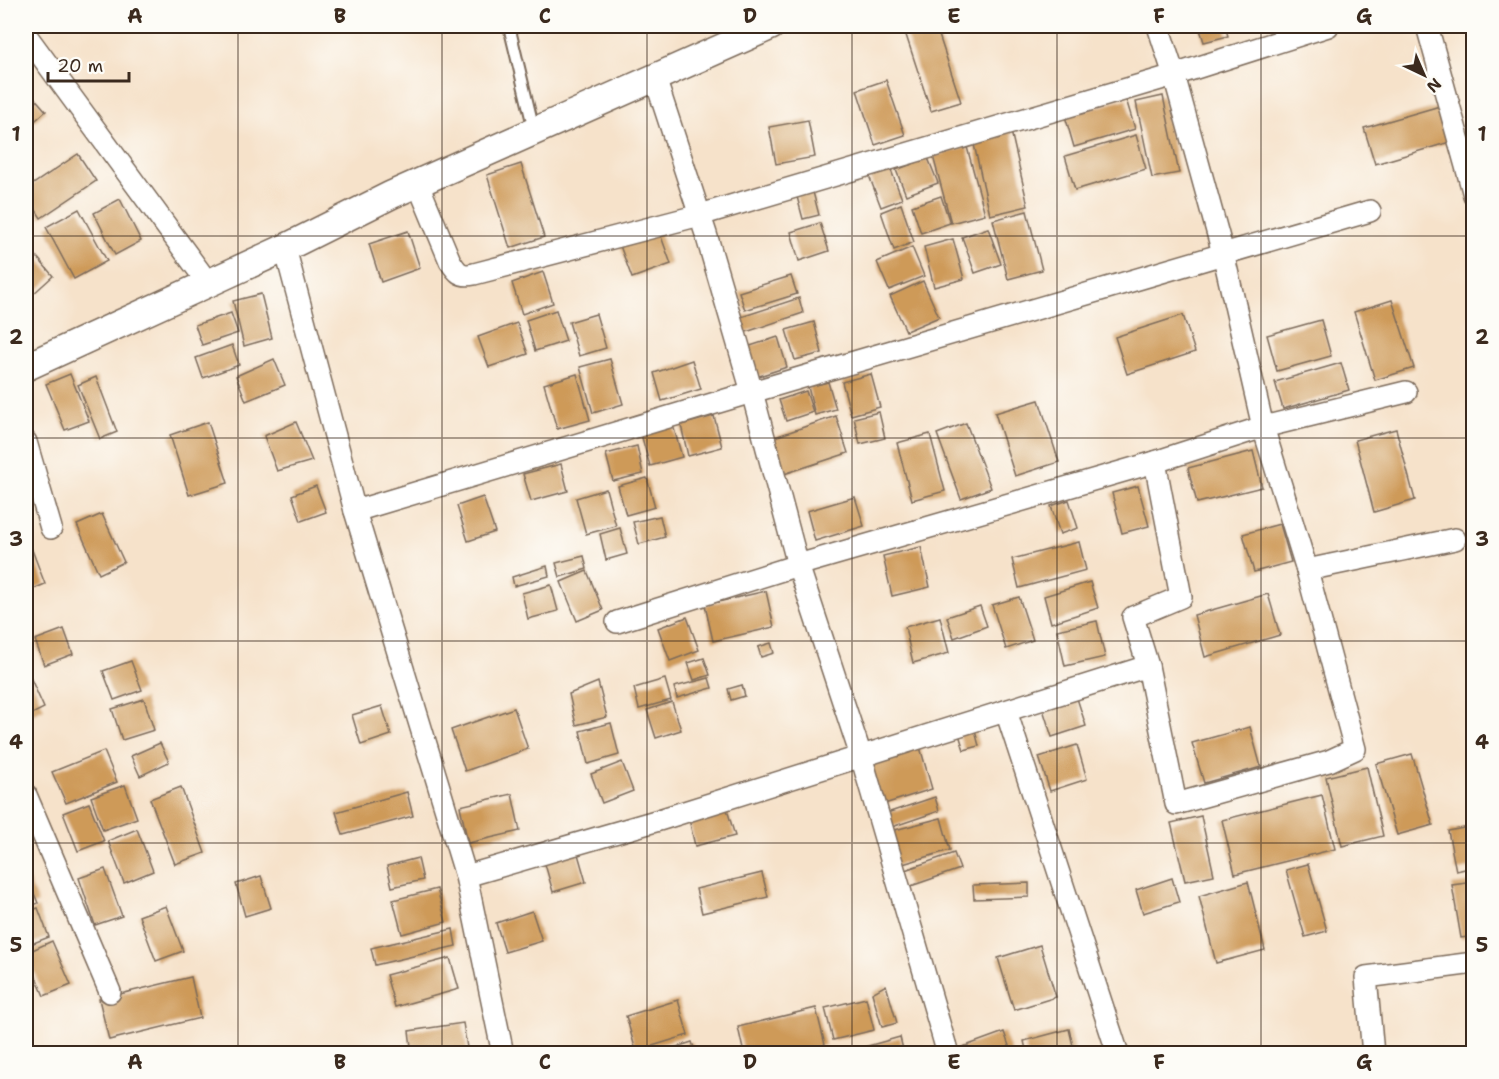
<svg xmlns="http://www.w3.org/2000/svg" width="1499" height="1079" viewBox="0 0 1499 1079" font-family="'Shantell Sans',sans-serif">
  <rect width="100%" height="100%" fill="#fdfcf7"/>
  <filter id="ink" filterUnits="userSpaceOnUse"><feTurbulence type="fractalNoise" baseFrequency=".0167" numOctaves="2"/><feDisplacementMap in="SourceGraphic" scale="12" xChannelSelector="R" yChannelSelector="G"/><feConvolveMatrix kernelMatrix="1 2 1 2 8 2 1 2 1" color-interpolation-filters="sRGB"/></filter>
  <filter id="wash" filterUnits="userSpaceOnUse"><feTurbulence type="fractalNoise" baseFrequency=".008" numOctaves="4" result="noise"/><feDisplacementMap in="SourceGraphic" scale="24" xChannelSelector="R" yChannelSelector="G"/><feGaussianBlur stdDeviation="1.35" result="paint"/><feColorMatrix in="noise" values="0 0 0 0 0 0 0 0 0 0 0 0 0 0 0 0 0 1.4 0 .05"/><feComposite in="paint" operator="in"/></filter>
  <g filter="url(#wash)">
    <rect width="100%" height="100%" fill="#f6e2ca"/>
    <g id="blocks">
      <!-- building -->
      <g fill="#ce9a59">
        <polygon points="903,26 936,26 961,102 931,111"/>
        <polygon points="1199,26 1225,26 1228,36 1204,42"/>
        <polygon points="886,80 905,135 875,145 857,90"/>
        <polygon points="26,88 46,111 28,127 26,125"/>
        <polygon points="1163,96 1179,173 1152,178 1136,102"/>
        <polygon points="1126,99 1135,129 1074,147 1065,116"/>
        <polygon points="1440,106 1450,142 1375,164 1364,128"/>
        <polygon points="808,120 815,157 776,164 769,127"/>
        <polygon points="1011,131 1028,206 990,215 973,140"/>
        <polygon points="1136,135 1146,169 1075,190 1065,156"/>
        <polygon points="967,147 985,214 951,223 933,156"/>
        <polygon points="78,154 96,181 41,218 26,195 26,189"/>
        <polygon points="928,158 938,183 906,195 896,170"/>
        <polygon points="521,164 544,237 510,248 487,175"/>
        <polygon points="889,165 902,199 881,207 868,173"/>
        <polygon points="812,188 819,215 803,219 796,193"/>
        <polygon points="941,196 950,223 921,233 912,206"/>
        <polygon points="120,199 141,241 115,255 94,213"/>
        <polygon points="901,204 914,242 894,250 881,212"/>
        <polygon points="79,209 107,261 74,279 46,227"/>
        <polygon points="1027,211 1042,270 1008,279 993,220"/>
        <polygon points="820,223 829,251 799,261 791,232"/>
        <polygon points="658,228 671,264 632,278 619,243"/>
        <polygon points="988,228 1001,264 975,273 962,237"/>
        <polygon points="408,231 420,268 381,282 369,244"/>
        <polygon points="953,239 964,279 934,287 924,247"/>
        <polygon points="26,244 53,276 32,295 26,288"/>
        <polygon points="912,247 924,276 889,290 877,262"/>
        <polygon points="543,272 553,303 522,314 512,283"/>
        <polygon points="791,276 797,294 745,310 739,292"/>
        <polygon points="923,281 939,317 906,331 890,296"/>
        <polygon points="261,294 272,338 244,346 233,301"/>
        <polygon points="799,298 803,313 743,333 738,318"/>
        <polygon points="1392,300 1414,368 1375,380 1354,312"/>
        <polygon points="556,310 566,341 535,351 526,320"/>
        <polygon points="231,313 238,333 202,345 195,325"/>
        <polygon points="596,314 606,348 579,356 569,322"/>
        <polygon points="1183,315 1195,352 1127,374 1115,337"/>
        <polygon points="1321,320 1331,356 1277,371 1267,335"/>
        <polygon points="814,322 822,353 795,360 786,330"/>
        <polygon points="517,323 528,354 489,367 478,337"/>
        <polygon points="778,337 787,367 753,378 744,348"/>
        <polygon points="232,345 239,365 203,378 196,358"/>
        <polygon points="274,359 285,385 246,401 236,376"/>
        <polygon points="610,359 623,404 593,413 580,367"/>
        <polygon points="692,360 701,389 662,401 654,373"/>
        <polygon points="1341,363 1349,390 1283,409 1275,382"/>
        <polygon points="70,374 89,421 65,430 46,384"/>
        <polygon points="577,374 590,420 557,429 544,384"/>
        <polygon points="871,374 880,407 851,415 842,382"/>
        <polygon points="96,377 117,432 100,439 78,385"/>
        <polygon points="828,382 836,409 815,415 808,387"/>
        <polygon points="806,391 813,412 786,421 779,400"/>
        <polygon points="1039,400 1059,462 1015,476 995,413"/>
        <polygon points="879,412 885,438 860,444 854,418"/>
        <polygon points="714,416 722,447 688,456 681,425"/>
        <polygon points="836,416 848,453 781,475 769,439"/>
        <polygon points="208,422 228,483 189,495 170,435"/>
        <polygon points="296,422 312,461 277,471 264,436"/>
        <polygon points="966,423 991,488 961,499 937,434"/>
        <polygon points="673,425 682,457 650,466 641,434"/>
        <polygon points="1396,429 1415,500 1374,512 1355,440"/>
        <polygon points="930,434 945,491 912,500 897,443"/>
        <polygon points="637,446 643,474 613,481 606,454"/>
        <polygon points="1253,451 1262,487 1197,503 1188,468"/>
        <polygon points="561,464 568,491 531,501 523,474"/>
        <polygon points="647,478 655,507 626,515 618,486"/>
        <polygon points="316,486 326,512 301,521 292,495"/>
        <polygon points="1138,486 1149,526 1122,533 1112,493"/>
        <polygon points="606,489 616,526 586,534 576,498"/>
        <polygon points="483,497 495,532 468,541 457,506"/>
        <polygon points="855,497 864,526 815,541 807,511"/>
        <polygon points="1069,500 1078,528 1060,534 1051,506"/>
        <polygon points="102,514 124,562 99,574 77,525"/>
        <polygon points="660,516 665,537 639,544 633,522"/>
        <polygon points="1280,524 1291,562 1254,572 1243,534"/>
        <polygon points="620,528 627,554 606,560 600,534"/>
        <polygon points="26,534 45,584 26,592"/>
        <polygon points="1079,542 1086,570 1019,588 1012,559"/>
        <polygon points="921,547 930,587 892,596 883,556"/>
        <polygon points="584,556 587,569 560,577 556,563"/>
        <polygon points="547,566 549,576 514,586 512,577"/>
        <polygon points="587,571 603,610 577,621 561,582"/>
        <polygon points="1090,582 1098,608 1051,623 1044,596"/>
        <polygon points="551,585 558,611 528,619 522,593"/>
        <polygon points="766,591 774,627 713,641 705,605"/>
        <polygon points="1268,594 1280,635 1205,657 1194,615"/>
        <polygon points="1019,597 1033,640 1006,649 992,605"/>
        <polygon points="980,606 987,626 954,638 947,617"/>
        <polygon points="687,617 699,650 670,661 658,628"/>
        <polygon points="940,617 949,653 913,663 905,627"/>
        <polygon points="1097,621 1105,657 1065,666 1057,630"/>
        <polygon points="64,629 73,654 44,665 35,640"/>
        <polygon points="771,643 774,653 761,657 758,647"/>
        <polygon points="704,658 710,675 694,680 688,663"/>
        <polygon points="131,661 142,690 114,700 103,671"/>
        <polygon points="26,668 44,708 26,717"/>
        <polygon points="709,678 712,688 677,698 674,687"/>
        <polygon points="665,679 671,700 639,709 634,688"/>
        <polygon points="598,682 607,717 576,725 569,694"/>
        <polygon points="742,685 745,696 731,700 728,689"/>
        <polygon points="1075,692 1086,726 1052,737 1041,703"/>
        <polygon points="144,699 154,730 122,740 112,709"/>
        <polygon points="672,702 681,730 656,738 647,710"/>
        <polygon points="382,706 391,735 361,745 352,715"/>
        <polygon points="514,708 528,749 465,771 451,730"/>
        <polygon points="611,723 619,755 588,764 580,731"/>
        <polygon points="973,723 979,746 964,750 957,728"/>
        <polygon points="1250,727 1261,767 1204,783 1192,743"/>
        <polygon points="918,740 932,789 881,805 867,756"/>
        <polygon points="160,743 169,762 140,776 131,756"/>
        <polygon points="1077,745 1087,779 1050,791 1039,757"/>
        <polygon points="104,751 117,782 66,803 52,772"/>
        <polygon points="1412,754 1433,825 1397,835 1376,764"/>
        <polygon points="622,762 633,791 602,803 591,774"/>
        <polygon points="1367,767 1383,836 1342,846 1326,777"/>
        <polygon points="125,785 137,818 103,830 91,797"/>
        <polygon points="181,787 205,853 175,864 150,799"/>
        <polygon points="407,792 413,816 343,835 336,812"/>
        <polygon points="512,794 520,831 468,843 460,806"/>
        <polygon points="1322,795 1335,849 1235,874 1222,820"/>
        <polygon points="935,797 939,811 886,829 881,815"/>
        <polygon points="89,803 104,841 78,851 63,813"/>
        <polygon points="726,806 735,836 695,846 689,819"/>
        <polygon points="1201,816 1214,875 1185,881 1171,823"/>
        <polygon points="941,818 950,850 896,866 887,832"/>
        <polygon points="1474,826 1474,867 1456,871 1448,831"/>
        <polygon points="137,829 153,871 124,883 108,841"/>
        <polygon points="576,847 586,882 553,892 543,857"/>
        <polygon points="954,853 960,869 908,887 902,871"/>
        <polygon points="418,858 423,880 392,887 387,866"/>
        <polygon points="1308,864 1327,931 1305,937 1286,870"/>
        <polygon points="105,869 122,916 95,925 79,878"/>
        <polygon points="762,873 768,897 702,913 696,889"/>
        <polygon points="26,874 38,903 26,908"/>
        <polygon points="261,876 271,908 245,916 236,884"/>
        <polygon points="1172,878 1179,902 1143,913 1136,890"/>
        <polygon points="1248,882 1265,950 1216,963 1199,896"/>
        <polygon points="1474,882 1474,936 1461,938 1452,885"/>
        <polygon points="1029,883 1029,897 974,899 973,885"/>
        <polygon points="437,889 446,922 402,934 393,900"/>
        <polygon points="166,906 183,951 156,961 139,916"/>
        <polygon points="38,908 49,937 26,946 26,912"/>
        <polygon points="532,911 542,941 505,952 496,923"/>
        <polygon points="453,929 456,946 375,965 371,948"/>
        <polygon points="52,941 71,985 44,996 26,953"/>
        <polygon points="1040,945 1056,997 1014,1010 998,958"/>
        <polygon points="450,958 459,989 395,1007 386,975"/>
        <polygon points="191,977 200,1018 109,1040 99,999"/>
        <polygon points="886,985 897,1023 882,1027 872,993"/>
        <polygon points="866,998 874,1030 833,1040 825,1008"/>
        <polygon points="678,1000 688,1035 636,1051 626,1016"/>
        <polygon points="816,1008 825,1045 787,1054 744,1054 738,1027"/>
        <polygon points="463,1023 468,1054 412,1054 409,1031"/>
        <polygon points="1069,1029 1075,1054 1027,1054 1024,1041"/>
        <polygon points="1004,1032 1012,1054 949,1054 949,1052"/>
        <polygon points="900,1037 904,1054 843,1054 843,1053"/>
        <polygon points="692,1042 696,1054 658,1054 658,1053"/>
      </g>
    </g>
  </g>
  <g filter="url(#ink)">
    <use href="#blocks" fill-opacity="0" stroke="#7c6a5a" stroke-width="1.5"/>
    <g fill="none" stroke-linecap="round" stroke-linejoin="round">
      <defs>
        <polyline id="service" points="509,26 534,130"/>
        <g id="minor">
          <polyline points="1427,26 1474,195"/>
          <polyline points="26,35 208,283"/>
          <polyline points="655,78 706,234 752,392 798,565 861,756 948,1054"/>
          <path d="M418 184 450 261C457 272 460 277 474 274L700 215 1174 75 1328 26"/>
          <polyline points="285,248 355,511 466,876 503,1054"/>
          <polyline points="26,442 51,528"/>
          <polyline points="1155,462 1181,597 1133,617 1148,666 1176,804 1329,761 1355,749 1307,570 1263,427 1223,253 1174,75 1158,26"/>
          <polyline points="355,511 752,392 1370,211"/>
          <polyline points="1307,570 1455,539"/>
          <polyline points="617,622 798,565 1155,462 1263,427 1406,392"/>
          <polyline points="1006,711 1118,1054"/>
          <polyline points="26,795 110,992"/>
          <polyline points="466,876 659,820 1148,666"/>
          <polyline points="1373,1054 1366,977 1474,963"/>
        </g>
        <polyline id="tertiary" points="26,367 285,248 391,195 771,26"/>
      </defs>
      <!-- service casing -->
      <use href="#service" stroke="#7c6a5a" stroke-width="14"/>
      <!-- minor casing -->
      <use href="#minor" stroke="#7c6a5a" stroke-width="24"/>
      <!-- tertiary casing -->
      <use href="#tertiary" stroke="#7c6a5a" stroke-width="30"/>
      <!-- service -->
      <use href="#service" stroke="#fff" stroke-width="10"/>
      <!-- minor -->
      <use href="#minor" stroke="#fff" stroke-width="21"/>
      <!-- tertiary -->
      <use href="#tertiary" stroke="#fff" stroke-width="27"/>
    </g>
  </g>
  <!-- grid -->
  <path fill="none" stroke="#3b2a1e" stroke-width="1.5" stroke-opacity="0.55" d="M238 26V1054M442 26V1054M647 26V1054M852 26V1054M1057 26V1054M1261 26V1054M26 236H1474M26 438H1474M26 641H1474M26 843H1474"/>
  <!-- margin -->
  <rect width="1499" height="1079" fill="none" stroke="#fdfcf7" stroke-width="66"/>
  <!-- north arrow -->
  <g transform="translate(1424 75) rotate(136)" stroke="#fdfcf7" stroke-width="4.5" paint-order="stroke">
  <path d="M0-4.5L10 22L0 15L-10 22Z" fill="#3b2a1e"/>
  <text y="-9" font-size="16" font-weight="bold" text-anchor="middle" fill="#3b2a1e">N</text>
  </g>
  <!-- scale -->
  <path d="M48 72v9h81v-9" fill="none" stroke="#3b2a1e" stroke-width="3"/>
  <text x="57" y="72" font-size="18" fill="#3b2a1e" stroke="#fdfcf7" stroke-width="4.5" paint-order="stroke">20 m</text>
  <rect x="33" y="33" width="1433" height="1013" fill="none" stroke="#3b2a1e" stroke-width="2"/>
  <g font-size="20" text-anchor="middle" font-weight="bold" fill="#3b2a1e">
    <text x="135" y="23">A</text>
    <text x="340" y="23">B</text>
    <text x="545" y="23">C</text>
    <text x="750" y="23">D</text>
    <text x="954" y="23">E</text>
    <text x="1159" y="23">F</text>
    <text x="1364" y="23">G</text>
    <text x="16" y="141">1</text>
    <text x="1482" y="141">1</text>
    <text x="16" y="344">2</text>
    <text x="1482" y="344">2</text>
    <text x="16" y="546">3</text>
    <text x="1482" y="546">3</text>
    <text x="16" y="749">4</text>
    <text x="1482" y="749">4</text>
    <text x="16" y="952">5</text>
    <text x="1482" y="952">5</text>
    <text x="135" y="1069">A</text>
    <text x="340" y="1069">B</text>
    <text x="545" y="1069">C</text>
    <text x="750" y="1069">D</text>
    <text x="954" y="1069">E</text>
    <text x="1159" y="1069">F</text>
    <text x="1364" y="1069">G</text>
  </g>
</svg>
